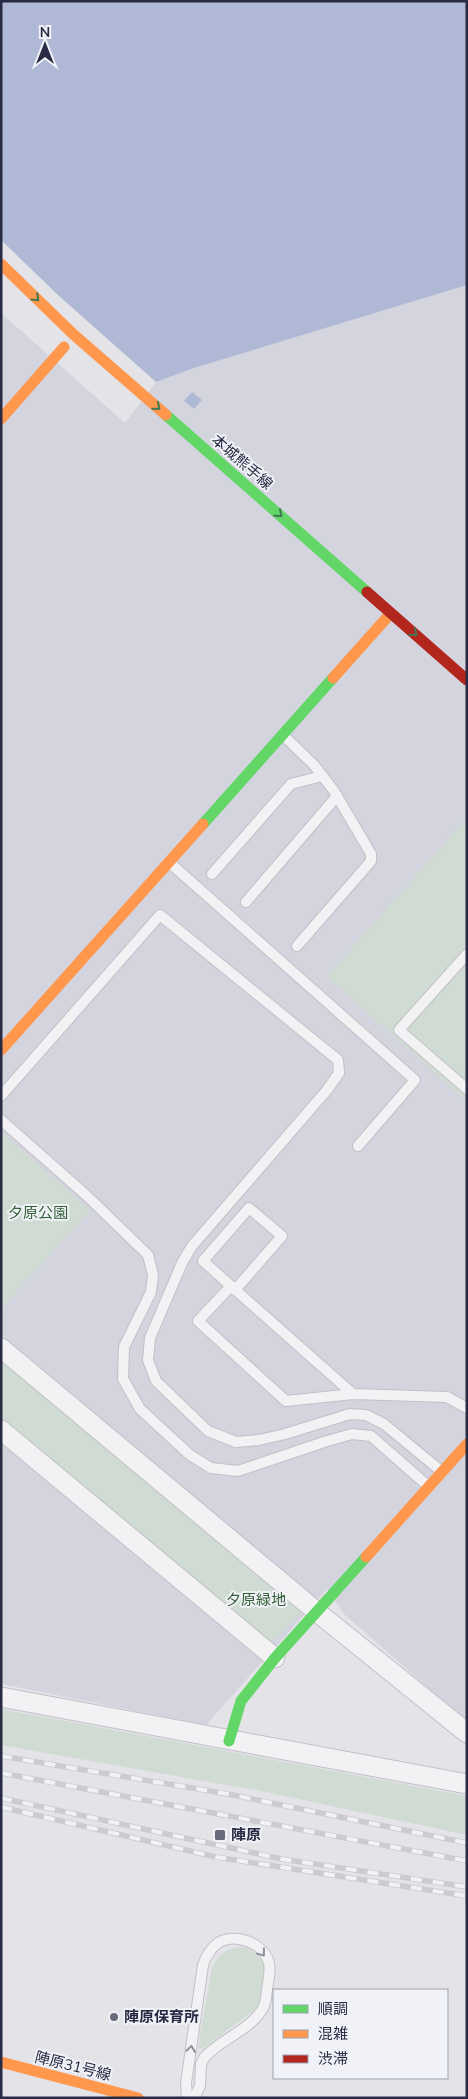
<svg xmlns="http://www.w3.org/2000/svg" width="468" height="2099" viewBox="0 0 468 2099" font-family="'Nunito Sans','Noto Sans JP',sans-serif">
  <rect width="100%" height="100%" fill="#e3e3e8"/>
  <!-- built -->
  <polygon fill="#d3d4dd" points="467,285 467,1722 344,1614 327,1589 206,1725 1,1684 1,313 125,423 156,382 194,368"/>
  <!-- green -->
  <g fill="#d0dbd3">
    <polygon points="467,818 467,1102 327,976"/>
    <polygon points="1,1132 90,1210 1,1309"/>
    <polygon points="1,1356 301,1610 299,1615 270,1643 1,1418"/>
    <polygon points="1,1709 467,1796 467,1835 266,1792 1,1745"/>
    <path d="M243 1947C271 1957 270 1985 257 2008L202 2049 198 2048 212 1967C220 1953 227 1948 243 1947Z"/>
  </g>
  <!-- water -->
  <g fill="#afb8d4">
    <polygon points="1,1 467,1 467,285 194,368 156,382 58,295 1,240"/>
    <polygon points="192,392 202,400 194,409 184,401"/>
  </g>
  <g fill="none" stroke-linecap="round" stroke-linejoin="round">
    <defs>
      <g id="lane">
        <polyline points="283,735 314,765 334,791 371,854 371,861 365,868 297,946"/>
        <polyline points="170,863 415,1080 358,1146"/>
        <polyline points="212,874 291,784 322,776"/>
        <polyline points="246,902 337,796"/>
        <polyline points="467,954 399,1030 467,1089"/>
        <polyline points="1,1096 160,915 338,1060 339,1073 327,1090 192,1246 182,1263 150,1338 148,1360 156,1381 208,1431 236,1442 259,1440 285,1434 350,1414 366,1415 384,1424 441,1471"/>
        <polyline points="1,1120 86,1195 148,1255 153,1275 151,1292 124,1347 123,1379 140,1409 190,1455 211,1468 238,1471 327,1441 352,1434 371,1436 428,1486"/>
        <polyline points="231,1286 203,1261 249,1208 282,1236 235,1290"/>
        <polyline points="353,1394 231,1286 198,1321 286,1401 353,1394 447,1397 467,1408"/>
        <path d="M187 2098 186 2083 203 1965C206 1956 210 1949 218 1943 235 1932 264 1943 269 1963 271 1972 268 1981 267 1990 266 1996 266 2003 263 2008 252 2029 219 2040 204 2058L201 2064 200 2086 194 2098"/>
      </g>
      <g id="street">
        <polyline points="1,1348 317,1612 467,1733"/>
        <polyline points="1,1430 275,1658"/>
        <polyline points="1,1697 467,1784"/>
      </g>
    </defs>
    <!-- lane casing -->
    <use href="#lane" stroke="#c0c0c6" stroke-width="12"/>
    <!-- street casing -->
    <use href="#street" stroke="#c0c0c6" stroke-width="21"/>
    <!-- lane -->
    <use href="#lane" stroke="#f2f2f5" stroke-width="10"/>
    <!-- street -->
    <use href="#street" stroke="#f2f2f5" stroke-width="19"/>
    <!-- fast -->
    <g stroke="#63d668" stroke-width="11">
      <polyline points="166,415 367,592"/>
      <polyline points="203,824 333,678"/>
      <polyline points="229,1741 241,1701 275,1658 366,1557"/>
    </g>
    <!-- slow -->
    <g stroke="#ff974d" stroke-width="11">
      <polyline points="1,264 73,334 166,415"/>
      <polyline points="1,419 64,347"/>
      <polyline points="333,678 391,613"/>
      <polyline points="1,1050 203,824"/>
      <polyline points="366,1557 467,1444"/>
      <polyline points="1,2062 138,2098"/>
    </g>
    <!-- jam -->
    <polyline stroke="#b3261e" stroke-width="11" points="367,592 467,680"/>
    <defs>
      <g id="rail">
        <polyline points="1,1756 228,1794 467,1843"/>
        <polyline points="1,1773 467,1861"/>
        <polyline points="1,1798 282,1859 467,1887"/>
        <polyline points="1,1807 216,1857 467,1896"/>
      </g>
    </defs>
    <!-- rail casing -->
    <use href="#rail" stroke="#cbccd0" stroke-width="5.5"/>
    <!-- rail -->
    <use href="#rail" stroke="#f0f2f7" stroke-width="4" stroke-dasharray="11" stroke-linecap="butt"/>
  </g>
  <!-- one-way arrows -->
  <defs><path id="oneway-chevron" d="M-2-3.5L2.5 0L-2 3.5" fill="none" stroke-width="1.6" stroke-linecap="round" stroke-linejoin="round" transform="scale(1.25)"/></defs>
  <g stroke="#437854">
    <use href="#oneway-chevron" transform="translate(36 298) rotate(44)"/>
    <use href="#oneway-chevron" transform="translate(157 407) rotate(41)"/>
    <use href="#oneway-chevron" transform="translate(279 514) rotate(41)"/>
    <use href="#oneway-chevron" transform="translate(414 633) rotate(41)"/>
  </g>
  <g stroke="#8d8e9c">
    <use href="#oneway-chevron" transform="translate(262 1953) rotate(53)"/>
    <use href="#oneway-chevron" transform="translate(191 2049) rotate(-82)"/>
  </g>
  <!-- markers -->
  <g fill="#696b7d" stroke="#f0f2f7" stroke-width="2">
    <rect x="214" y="1829" width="12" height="12" rx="2.5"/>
    <circle cx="114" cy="2017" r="5"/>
  </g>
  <g text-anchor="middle" stroke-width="4" stroke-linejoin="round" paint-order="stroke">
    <!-- street labels -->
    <g font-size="15" fill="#282b43" stroke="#f0f2f7">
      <text transform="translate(242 462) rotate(41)" y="5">本城熊手線</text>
      <text transform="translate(73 2066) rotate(14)" y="5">陣原31号線</text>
    </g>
    <!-- park labels -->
    <g font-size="15" fill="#346037" stroke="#f0f2f7">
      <text x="38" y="1218">夕原公園</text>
      <text x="256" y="1605">夕原緑地</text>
    </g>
    <!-- poi labels -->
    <g font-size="15" font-weight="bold" fill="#282b43" stroke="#f0f2f7" text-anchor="start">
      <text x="231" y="1840">陣原</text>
      <text x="124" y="2022">陣原保育所</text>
    </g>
  </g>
  <!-- border -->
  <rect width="468" height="2099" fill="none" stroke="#282b43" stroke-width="5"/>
  <!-- legend -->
  <rect x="273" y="1989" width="175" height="90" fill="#f0f2f7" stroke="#a0a2af"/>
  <rect x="283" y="2005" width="25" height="8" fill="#63d668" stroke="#a0a2af"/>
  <text x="318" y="2014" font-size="15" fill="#282b43">順調</text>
  <rect x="283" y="2030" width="25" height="8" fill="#ff974d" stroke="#a0a2af"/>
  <text x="318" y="2039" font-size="15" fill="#282b43">混雑</text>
  <rect x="283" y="2055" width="25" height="8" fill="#b3261e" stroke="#a0a2af"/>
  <text x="318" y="2064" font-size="15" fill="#282b43">渋滞</text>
  <!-- north arrow -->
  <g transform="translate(45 45)" stroke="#f0f2f7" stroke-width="4" paint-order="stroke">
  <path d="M0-4L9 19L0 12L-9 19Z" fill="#282b43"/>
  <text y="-8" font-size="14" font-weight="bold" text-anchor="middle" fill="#282b43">N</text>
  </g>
</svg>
